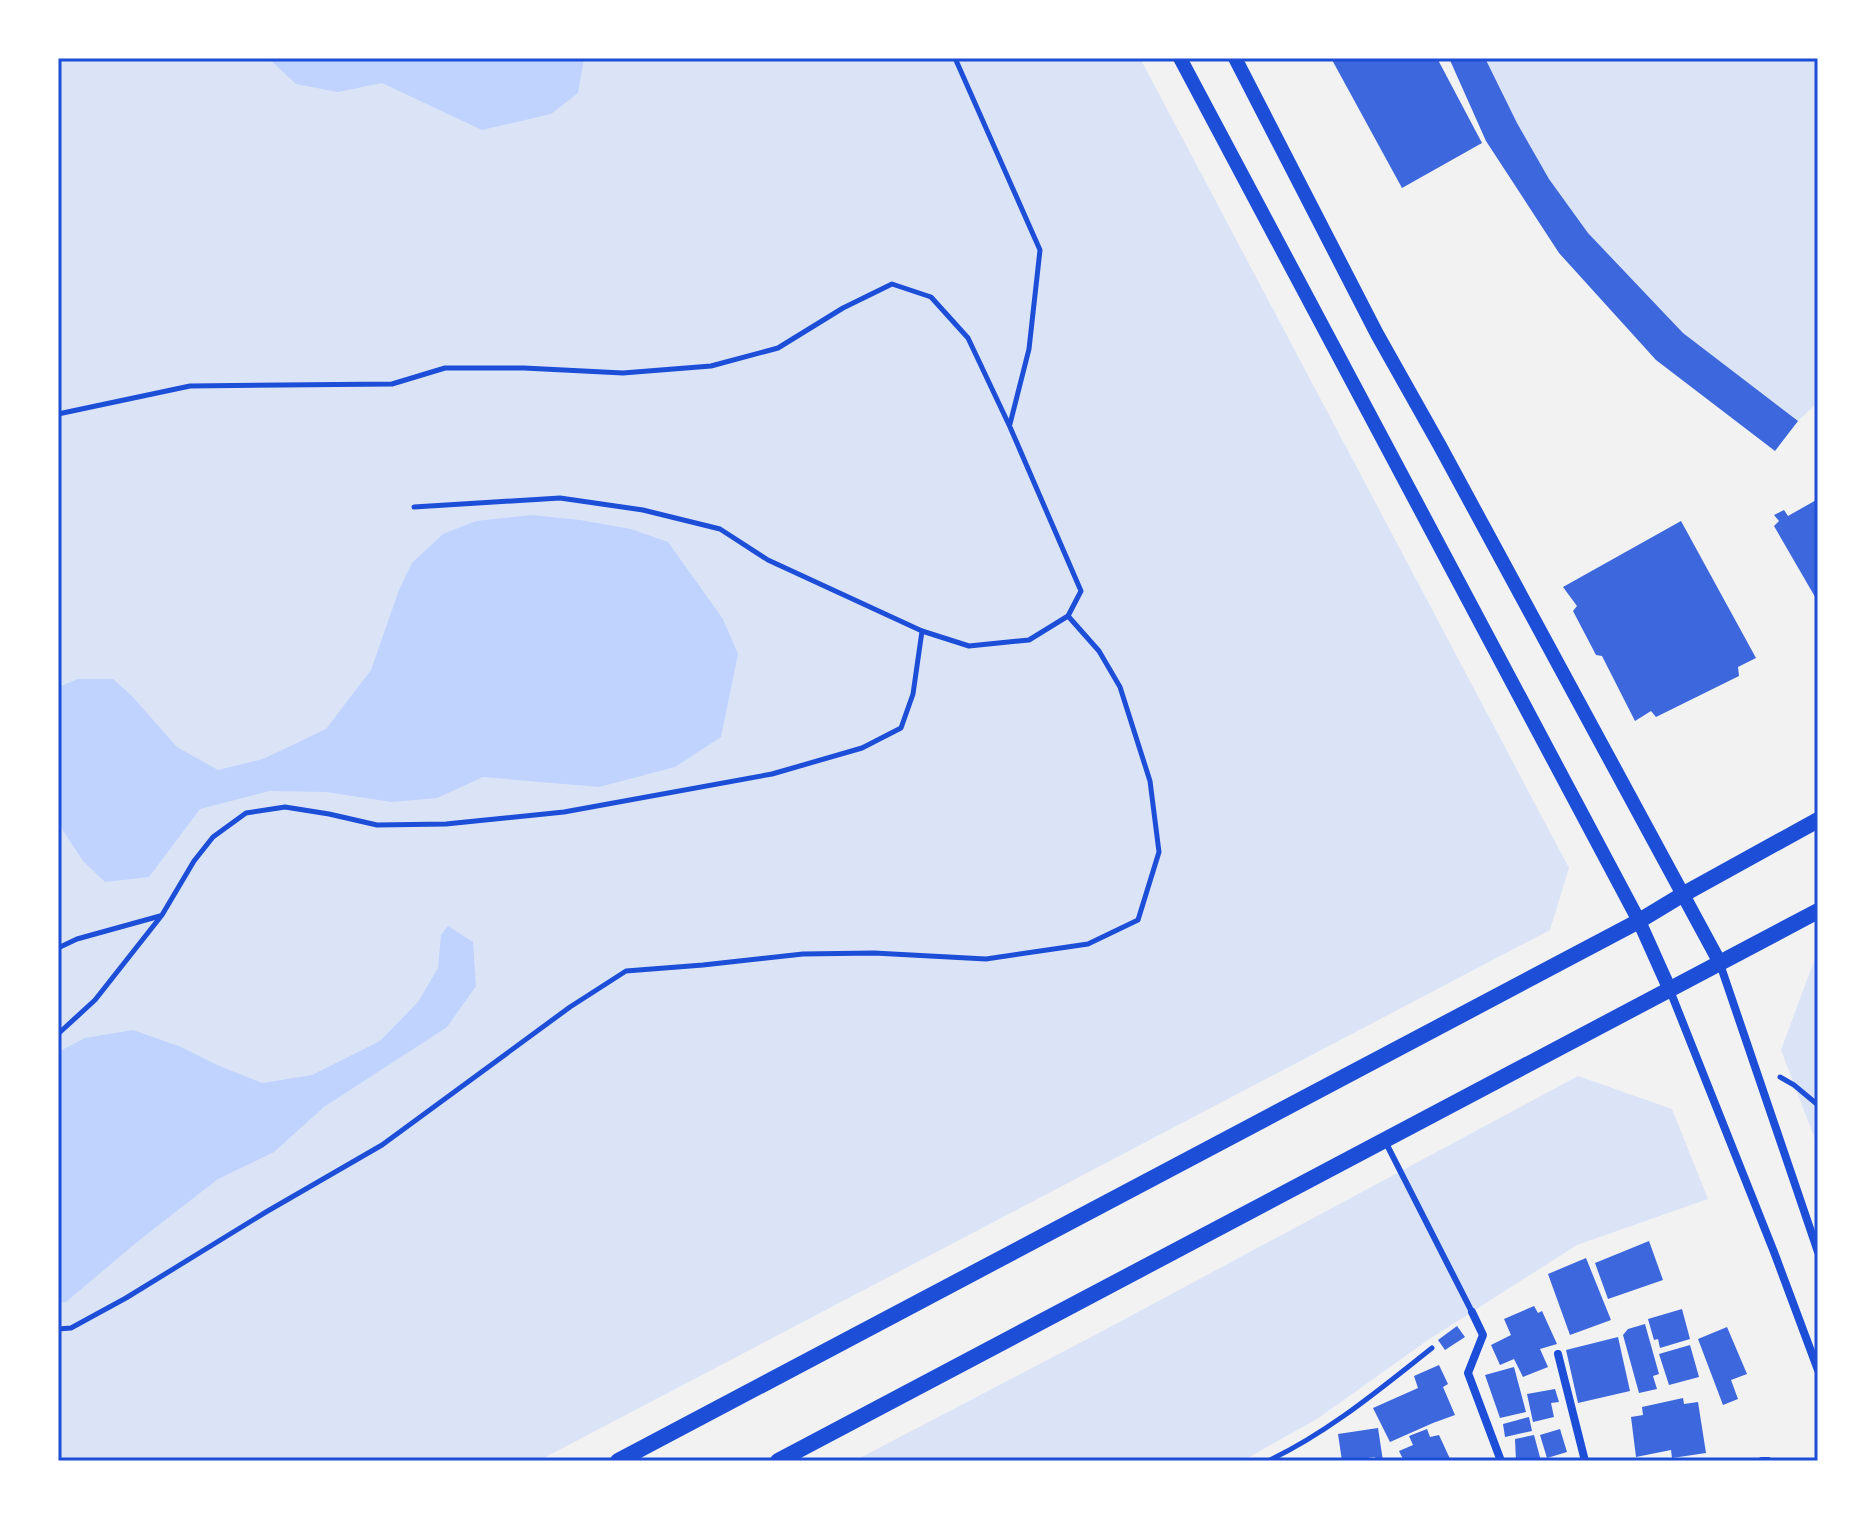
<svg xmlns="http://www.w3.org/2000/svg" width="1876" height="1519" viewBox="0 0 1876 1519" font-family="'Titillium Web',sans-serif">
  <rect width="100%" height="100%" fill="#f2f2f2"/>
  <!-- green -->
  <g fill="#dbe4f7">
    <polygon points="58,58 1140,58 1569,868 1550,930 538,1461 58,1461"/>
    <polygon points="1485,58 1818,58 1818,402 1798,421 1683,333 1588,233 1549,179 1517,123"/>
    <polygon points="1818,950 1818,1147 1781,1050"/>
    <polygon points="1578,1076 1672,1109 1708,1199 1577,1245 1428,1340 1317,1419 1242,1461 854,1461 1095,1335"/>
  </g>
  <!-- water -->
  <g fill="#bfd3fe">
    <polygon points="268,58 584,58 578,93 551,114 482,130 382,83 338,92 296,84"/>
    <polygon points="532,515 580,520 631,529 668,542 723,619 738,654 721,737 675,767 599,787 483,777 437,798 392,802 326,792 269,791 200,809 149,877 105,882 83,861 58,823 58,687 78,679 113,679 131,695 177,747 218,770 263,759 326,729 371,670 399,590 412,563 443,534 476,521"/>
    <polygon points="448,926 473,942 476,986 447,1027 324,1107 274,1152 218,1179 137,1242 66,1302 58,1303 58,1052 85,1038 133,1030 181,1047 217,1065 262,1083 312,1075 380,1041 418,1002 438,968 441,935"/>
  </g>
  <!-- building -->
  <g fill="#3d67dc">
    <polygon points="1331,58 1437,58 1482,143 1402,188"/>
    <polygon points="1449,58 1485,58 1517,123 1549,179 1588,233 1683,333 1798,421 1775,451 1656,360 1559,253 1486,141"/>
    <polygon points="1818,499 1818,602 1774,526 1779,521 1774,515 1784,510 1788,516"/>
    <polygon points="1681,521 1756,658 1738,667 1739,676 1656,717 1651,711 1635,721 1602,656 1596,655 1573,611 1577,606 1563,587"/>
    <polygon points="1649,1241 1663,1280 1608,1299 1595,1263"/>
    <polygon points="1586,1258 1611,1320 1570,1335 1548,1274"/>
    <polygon points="1534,1306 1538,1313 1542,1311 1557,1344 1540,1349 1548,1367 1523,1377 1514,1359 1500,1365 1491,1345 1511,1335 1504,1319"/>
    <polygon points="1682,1309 1690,1339 1660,1348 1658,1339 1654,1340 1648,1319"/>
    <polygon points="1645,1324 1659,1374 1653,1376 1657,1389 1639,1393 1623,1335 1628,1329"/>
    <polygon points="1457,1326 1465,1337 1445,1350 1438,1340"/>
    <polygon points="1727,1327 1747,1374 1731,1380 1738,1399 1723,1405 1698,1339"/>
    <polygon points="1618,1337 1630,1391 1578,1403 1566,1350"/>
    <polygon points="1690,1345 1699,1377 1669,1385 1659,1354"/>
    <polygon points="1439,1365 1448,1384 1443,1387 1455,1415 1433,1423 1390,1442 1373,1408 1418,1388 1414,1376"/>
    <polygon points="1514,1367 1526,1412 1500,1418 1485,1375"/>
    <polygon points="1555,1389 1559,1402 1551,1403 1554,1417 1533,1422 1527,1394"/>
    <polygon points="1683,1398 1684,1404 1698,1402 1706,1453 1672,1458 1671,1450 1636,1457 1631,1417 1643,1415 1642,1407"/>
    <polygon points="1529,1417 1532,1431 1505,1437 1503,1424"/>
    <polygon points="1378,1428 1383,1461 1376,1461 1375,1457 1342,1461 1338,1434"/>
    <polygon points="1427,1429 1430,1437 1439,1435 1451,1461 1404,1461 1399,1451 1413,1445 1409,1436"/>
    <polygon points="1560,1429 1567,1452 1547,1458 1540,1435"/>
    <polygon points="1534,1435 1541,1461 1516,1461 1515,1439"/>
  </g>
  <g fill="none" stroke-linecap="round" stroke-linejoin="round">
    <!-- path -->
    <g stroke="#1d4ed8" stroke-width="5">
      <polyline points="955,58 1040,250 1029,349 1010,424"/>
      <polyline points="58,414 190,386 392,384 445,368 524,368 623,373 711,366 778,348 843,308 892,284 931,297 968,338 1010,427 1081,591 1068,616 1029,640 969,646 922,631 768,560 720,529 643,510 560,498 414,507"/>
      <polyline points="58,948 77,939 160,916"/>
      <polyline points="58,1034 95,1000 162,915 194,861 213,837 246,813 285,807 329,814 377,825 446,824 564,812 772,774 862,748 901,728 913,694 922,631"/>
      <polyline points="1780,1077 1794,1085 1818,1105"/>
      <polyline points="58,1329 71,1328 126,1298 266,1212 382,1145 570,1007 626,971 703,965 803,954 874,953 986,959 1088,944 1138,920 1159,852 1150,781 1120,687 1099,651 1068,616"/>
      <path d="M1268 1461C1329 1432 1380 1389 1432 1348"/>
    </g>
    <!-- service -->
    <polyline stroke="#1d4ed8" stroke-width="6" points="1386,1143 1472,1312"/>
    <!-- minor -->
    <g stroke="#1d4ed8" stroke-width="8">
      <polyline points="1720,964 1818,1252"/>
      <polyline points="1669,988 1774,1252 1818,1370"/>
      <polyline points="1472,1312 1483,1335 1468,1373 1501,1461"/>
      <polyline points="1558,1354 1585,1461"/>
      <polyline points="1762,1461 1768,1461"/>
    </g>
    <!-- tertiary -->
    <g stroke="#1d4ed8" stroke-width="14">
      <polyline points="1180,58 1639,921 1669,988"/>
      <polyline points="1235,58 1377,334 1440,446 1720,963"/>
    </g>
    <!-- secondary -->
    <g stroke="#1d4ed8" stroke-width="16">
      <polyline points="618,1461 1639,921 1682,895 1818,820"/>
      <polyline points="778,1461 1818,911"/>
    </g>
  </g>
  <!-- border -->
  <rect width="1876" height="1519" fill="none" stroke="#ffffff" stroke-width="120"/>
  <rect x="60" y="60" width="1756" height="1399" fill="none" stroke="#1d4ed8" stroke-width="3"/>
</svg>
